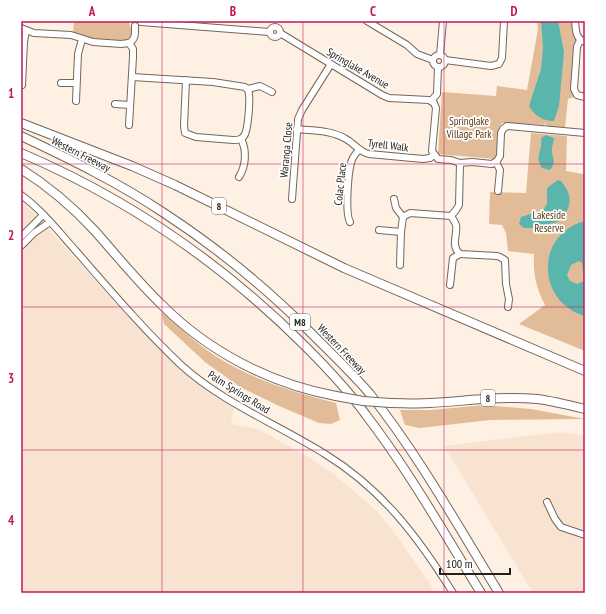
<svg xmlns="http://www.w3.org/2000/svg" width="606" height="614" viewBox="0 0 606 614" font-family="'PT Sans Narrow',sans-serif">
  <rect width="100%" height="100%" fill="#fef0e3"/>
  <!-- built -->
  <g fill="#f7e3d0">
    <polygon points="21,202 29,208 135,324 181,371 211,394 234,408 231,424 258,429 305,455 335,475 378,512 401,542 432,587 432,593 21,593"/>
    <polygon points="561,432 585,436 585,593 533,593 444,446"/>
  </g>
  <!-- green -->
  <g fill="#e2bc99">
    <path d="M74 21H129C130 29 136 37 125 41L89 39 73 33Z"/>
    <path d="M537 21H572L576 39 572 91 574 97 568 99 565 128 548 127 544 122 545 125 502 123C494 133 500 147 495 159L438 154 442 92 496 96 497 86 527 90 538 29Z"/>
    <path d="M531 133 567 136 566 171 583 174 585 173V351L519 324 545 305C536 288 533 274 534 254L508 251 506 233 502 225 489 224 490 192 526 193Z"/>
    <path d="M162 312C181 329 200 347 222 360 257 381 296 393 336 403L340 420 331 424 319 423 279 406 240 387 205 362 164 324Z"/>
    <polygon points="484,405 531,409 585,419 490,420 420,428 405,425 400,410 431,410"/>
  </g>
  <!-- water -->
  <g fill="#5ab5ad" fill-rule="evenodd">
    <path d="M541 21H558L564 52 559 106 554 121C543 121 535 116 529 106L541 69 543 47Z"/>
    <path d="M546 135 554 138C554 142 552 145 552 148 551 159 558 160 550 170L542 168C534 155 543 152 541 138Z"/>
    <path d="M558 180 561 181C573 196 572 205 561 221L532 228H524L519 224 521 217 543 210 547 204V188Z"/>
    <path d="M585 221V316C536 302 535 234 585 221ZM579 261 582 263 584 281 577 284 570 281 567 275 571 265Z"/>
  </g>
  <g fill="none" stroke-linecap="round" stroke-linejoin="round">
    <defs>
      <g id="minor">
        <polyline points="367,21 407,45 417,54 433,60"/>
        <path d="M575 21C576 29 575 39 585 42"/>
        <polyline points="141,22 269,32"/>
        <circle cx="275" cy="32" r="5"/>
        <polyline points="21,28 34,33 71,35 93,42 121,44 129,43"/>
        <polyline points="280,33 382,95 389,98 429,100 434,103 436,108 432,151 438,159 451,160 460,163 472,162 492,164 497,161 500,156 501,133 503,129 507,126 585,133"/>
        <polyline points="580,40 577,47 574,89 577,95 585,97"/>
        <circle cx="439" cy="61" r="6"/>
        <polyline points="440,55 443,21"/>
        <polyline points="445,60 491,66 499,64 502,58 504,21"/>
        <path d="M132 77 213 82 245 87C248 89 249 91 249 95 250 102 248 131 244 136 241 140 238 140 233 140L196 137 185 133 184 126 186 80"/>
        <polyline points="61,83 76,83"/>
        <polyline points="22,85 24,42 26,31"/>
        <polyline points="248,89 260,86 272,92"/>
        <polyline points="76,101 78,54 82,39"/>
        <polyline points="431,101 437,94 438,67"/>
        <polyline points="115,104 130,105"/>
        <path d="M129 125 133 57V49L129 43C136 39 135 33 135 26"/>
        <path d="M297 129C314 131 331 130 346 139 355 144 359 152 369 154L423 159 430 158 434 155"/>
        <polyline points="496,162 500,170 498,191"/>
        <path d="M460 163 459 205 456 210 451 216C453 219 455 222 456 225 458 235 450 245 460 254L497 256 500 257 505 260 506 284 509 299 508 307"/>
        <path d="M239 177C246 166 247 150 241 139"/>
        <path d="M21 195C42 210 59 232 76 251 110 290 144 330 181 365 223 403 277 424 325 454 382 489 418 537 453 593"/>
        <polyline points="292,199 298,119 302,110 331,64"/>
        <polyline points="394,199 396,208 403,217"/>
        <path d="M350 222C345 213 348 174 351 163 352 158 355 154 359 150"/>
        <polyline points="379,230 401,232"/>
        <polyline points="21,237 43,215"/>
        <polyline points="21,246 34,233 50,222"/>
        <polyline points="400,265 401,232 403,217 410,213 451,216"/>
        <polyline points="450,285 453,258 460,254"/>
        <polyline points="547,502 555,519 561,527 585,535"/>
      </g>
      <g id="highway">
        <polyline points="21,123 132,166 175,185 344,268 585,371"/>
        <path d="M21 136C70 159 119 183 164 213 219 249 270 291 316 338 334 356 353 374 370 394 419 456 458 526 499 593"/>
        <path d="M21 153C129 199 222 263 305 346 327 368 348 390 366 415 409 471 444 533 481 593"/>
        <path d="M21 169C48 186 73 207 95 231 117 256 138 282 162 305 209 352 271 384 336 396"/>
        <path d="M390 403C403 403 417 404 430 403 466 401 501 396 537 399 553 401 569 405 585 409"/>
      </g>
    </defs>
    <!-- minor casing -->
    <use href="#minor" stroke="#73675c" stroke-width="8"/>
    <!-- highway casing -->
    <use href="#highway" stroke="#73675c" stroke-width="10"/>
    <!-- minor -->
    <use href="#minor" stroke="#fff" stroke-width="6"/>
    <!-- highway -->
    <use href="#highway" stroke="#fff" stroke-width="8"/>
    <defs>
      <polyline id="highway-bridge" points="336,396 363,401 390,403"/>
    </defs>
    <!-- highway-bridge casing -->
    <use href="#highway-bridge" stroke="#73675c" stroke-width="10" stroke-linecap="butt"/>
    <!-- highway-bridge -->
    <use href="#highway-bridge" stroke="#fff" stroke-width="8"/>
  </g>
  <!-- grid -->
  <path fill="none" stroke="#c2185b" stroke-width="1" stroke-opacity="0.55" d="M162 21V593M303 21V593M444 21V593M21 164H585M21 307H585M21 450H585"/>
  <g text-anchor="middle" stroke-width="3.5" stroke-linejoin="round" paint-order="stroke">
    <!-- shield labels -->
    <g fill="#fff" stroke="#66635f" stroke-width="1">
      <rect x="212" y="198" width="14" height="16" rx="3"/>
      <rect x="290" y="314" width="20" height="16" rx="3"/>
      <rect x="481" y="390" width="14" height="16" rx="3"/>
    </g>
    <g font-size="10" font-weight="bold" fill="#25201b">
      <text x="219" y="210">8</text>
      <text x="300" y="326">M8</text>
      <text x="488" y="402">8</text>
    </g>
    <!-- street labels -->
    <g font-size="11" fill="#25201b" stroke="#fff">
      <text transform="translate(358 68) rotate(30)" y="4">Springlake Avenue</text>
      <text transform="translate(388 145) rotate(7)" y="4">Tyrell Walk</text>
      <text transform="translate(286 150) rotate(-85)" y="4">Waranga Close</text>
      <text transform="translate(81 154) rotate(27)" y="4">Western Freeway</text>
      <text transform="translate(340 184) rotate(-84)" y="4">Colac Place</text>
      <text transform="translate(342 349) rotate(46)" y="4">Western Freeway</text>
      <text transform="translate(239 392) rotate(32)" y="4">Palm Springs Road</text>
    </g>
    <!-- park labels -->
    <g font-size="11" fill="#5a3711" stroke="#fff">
      <text x="469" y="125">Springlake<tspan x="469" dy="13">Village Park</tspan></text>
      <text x="549" y="219">Lakeside<tspan x="549" dy="13">Reserve</tspan></text>
    </g>
  </g>
  <!-- border -->
  <rect width="606" height="614" fill="none" stroke="#ffffff" stroke-width="44"/>
  <!-- scale -->
  <path d="M440 568v6h70v-6" fill="none" stroke="#25201b" stroke-width="2"/>
  <text x="446" y="568" font-size="12" fill="#25201b" stroke="#ffffff" stroke-width="3" paint-order="stroke">100 m</text>
  <rect x="22" y="22" width="562" height="570" fill="none" stroke="#c2185b" stroke-width="1.5"/>
  <g font-size="13" text-anchor="middle" font-weight="bold" fill="#c2185b">
    <text x="92" y="16">A</text>
    <text x="233" y="16">B</text>
    <text x="373" y="16">C</text>
    <text x="514" y="16">D</text>
    <text x="11" y="98">1</text>
    <text x="11" y="240">2</text>
    <text x="11" y="383">3</text>
    <text x="11" y="525">4</text>
  </g>
</svg>
